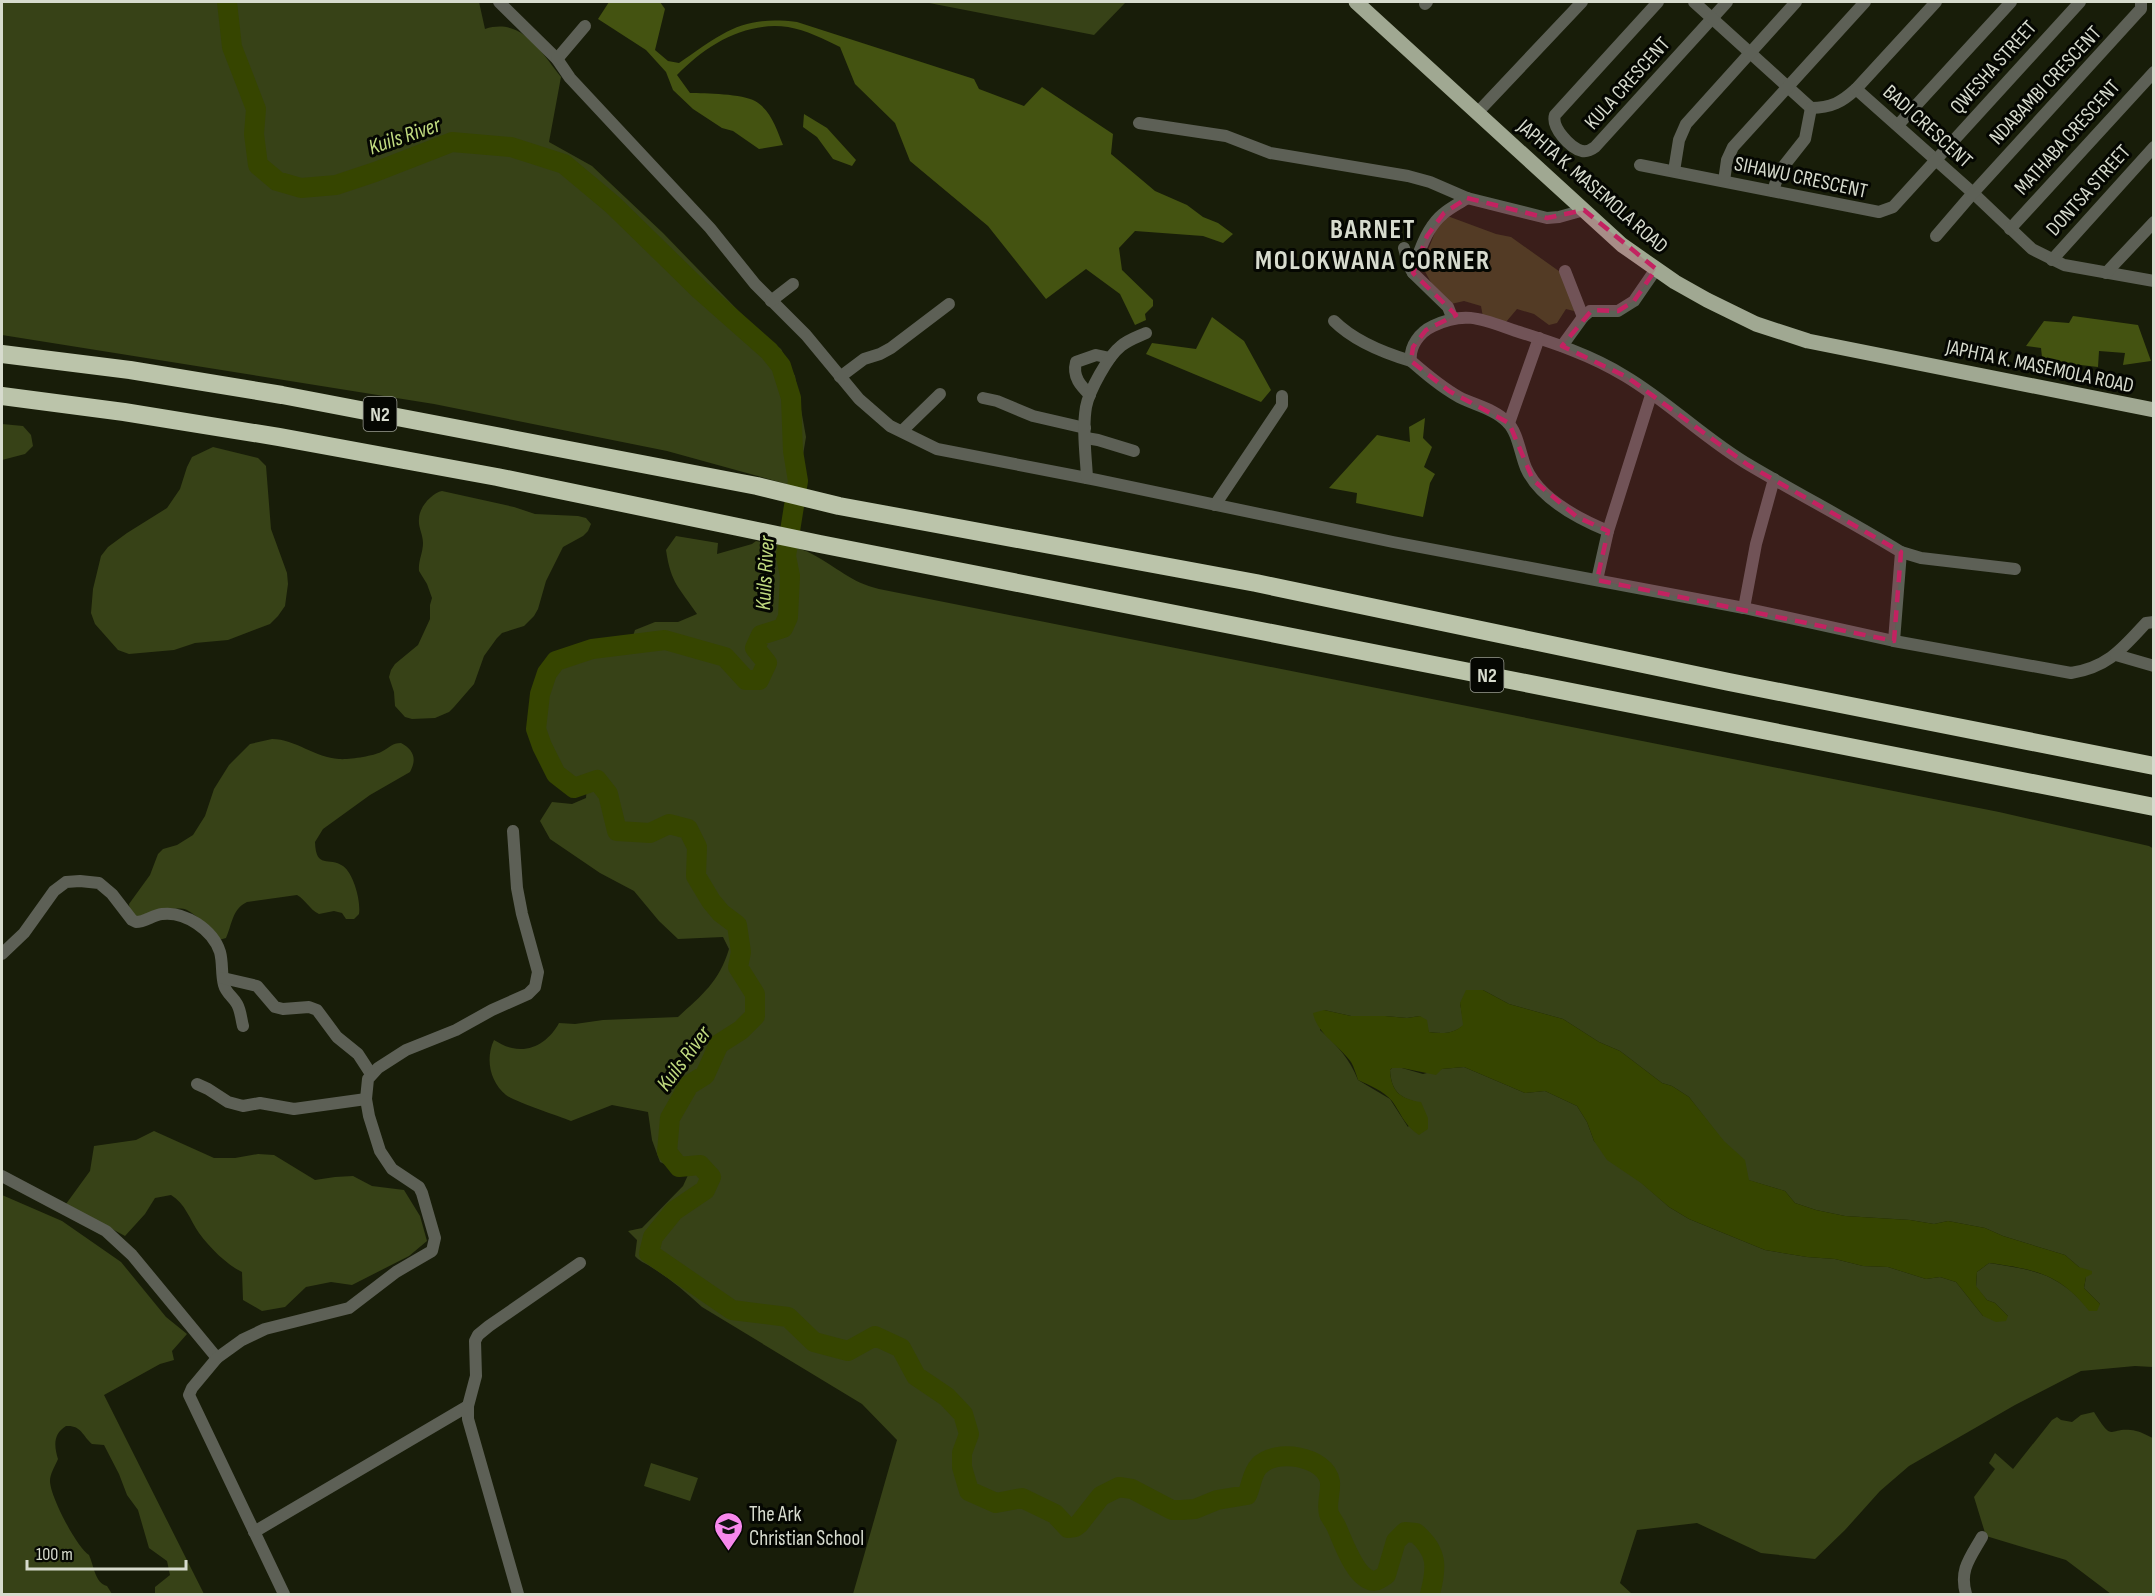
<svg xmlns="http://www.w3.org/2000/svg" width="2155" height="1596" viewBox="0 0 2155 1596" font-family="'Sofia Sans Condensed',sans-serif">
  <rect width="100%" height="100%" fill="#181d09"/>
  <!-- green -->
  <g fill="#374217" fill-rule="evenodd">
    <path d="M2 2H479L485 29C522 17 541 52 561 77L549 142 592 166 663 233 756 329 781 349 795 376 806 437 801 467 790 485 667 451 434 404 2 335Z"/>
    <polygon points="924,2 1126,2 1094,35"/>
    <polygon points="1442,214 1496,234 1511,237 1563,274 1578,312 1566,309 1557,323 1549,325 1534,314 1517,309 1506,322 1483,317 1481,306 1464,301 1451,304 1434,288 1422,266"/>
    <polygon points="2,424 23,426 31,435 33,446 25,454 2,460"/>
    <polygon points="213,447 258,458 266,466 271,529 287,573 288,584 285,606 278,616 270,624 228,640 195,643 174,650 129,654 118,650 95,624 91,613 93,589 101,556 108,547 127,533 167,508 180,489 187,467 192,457"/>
    <path d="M442 491 514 507 535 514 578 516 586 518 591 524 588 531 583 536 563 547 546 581 538 609 534 616 524 626 502 633 497 638 484 656 474 684 454 707 449 712 435 718 412 719 405 717 395 706 394 692 389 677 391 670 395 664 418 645 430 619V605L432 598 427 584 419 571C418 561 423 553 423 543 423 534 418 527 419 519 419 507 432 493 442 491Z"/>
    <path d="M676 536 718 543 717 554 752 544 756 541C772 544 799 546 812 554 837 567 850 582 879 589L1999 812 2149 846 2154 849 2153 1367 2135 1366 2081 1371 2015 1405 1909 1466 1880 1491 1845 1530 1815 1559 1761 1553 1697 1523 1637 1530 1620 1583 1632 1594H853L897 1440 862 1404 702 1307C686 1292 669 1278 651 1267 645 1263 639 1261 635 1256L637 1240 628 1231 642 1228 683 1186 688 1175 660 1162 652 1140 648 1112 612 1105 571 1121C558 1116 515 1102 506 1095 490 1082 485 1059 494 1040 499 1043 506 1047 512 1048 532 1053 550 1040 559 1023L575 1024 603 1020 678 1017C702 995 719 982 729 949L723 937 678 939 659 921 634 891 600 873 550 839 540 821 552 802 572 804 586 798 587 785 574 788C569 784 561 780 556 774 549 766 537 739 536 728 535 709 540 677 555 663 569 650 611 646 630 645L635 630 655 622H678L697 614C679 587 671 584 666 550ZM1483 990 1509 1004 1563 1019 1599 1042 1620 1051 1662 1083 1672 1086 1689 1097 1746 1171 1748 1180 1785 1191 1795 1203 1816 1210 1845 1216 1910 1220 1934 1224 1948 1221 1985 1228 2003 1236 2065 1255 2079 1267 2086 1277 2084 1288 2100 1304 2090 1311C2059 1273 2034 1270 1989 1263L1977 1272 1976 1287 1987 1300 1995 1303 2008 1316H1983L1956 1282 1940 1277 1926 1279 1888 1267 1863 1266 1835 1259 1807 1257 1765 1250 1689 1219 1669 1207 1594 1141 1587 1122 1577 1106 1545 1091 1525 1093 1464 1067 1442 1069 1423 1074 1402 1068H1392L1390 1070C1391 1092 1401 1099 1421 1103L1408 1127 1390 1099 1358 1080C1350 1059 1337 1045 1320 1030L1324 1010 1351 1016H1385L1407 1018 1420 1016 1429 1032C1442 1034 1454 1034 1464 1025L1460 1003Z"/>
    <path d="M272 739C295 739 316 758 339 759 348 760 373 756 381 752 389 748 392 743 401 743 414 750 417 759 410 772L370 795 323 829 315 842C316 870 329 856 343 866 354 874 361 902 359 914L354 919H346L342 913 334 911 319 914C309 909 306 900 297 895L247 902C232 909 232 925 226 938L219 940C210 931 199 916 187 910 175 905 147 915 134 918L130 912 129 904 150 875 158 854 163 849 177 845 193 835 205 816 214 789 229 765 250 744Z"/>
    <path d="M154 1131 214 1158H235L258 1154 274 1155 315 1180 335 1177 353 1176 372 1186 404 1190 420 1216 427 1241 409 1256 352 1285 331 1282 306 1287 285 1307 262 1311 243 1300 242 1272C226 1264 210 1248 199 1233 190 1220 185 1203 171 1195L155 1198 145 1214 125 1236 66 1204 90 1171 94 1146 136 1140Z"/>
    <path d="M2 1195 62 1221 121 1262 166 1317 187 1334 172 1351 174 1360 160 1364 104 1395 204 1594H155V1587L170 1575 167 1561 149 1548 138 1510 127 1495 119 1474 104 1445 92 1444C82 1435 81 1425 66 1426 53 1434 54 1446 58 1459 55 1466 50 1474 50 1481 50 1496 77 1548 89 1555 94 1566 95 1583 107 1586L112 1594H2Z"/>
    <path d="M2094 1412C2115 1446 2108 1425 2136 1431 2142 1432 2148 1436 2153 1438V1594H2111L2066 1560 1986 1536 1974 1497 1995 1469 1989 1463 1995 1453 2013 1469 2052 1420 2057 1417 2061 1420 2072 1422 2081 1415Z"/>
    <polygon points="651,1463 698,1478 690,1501 644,1486"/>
  </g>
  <!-- forest -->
  <g fill="#445311">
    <path d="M609 2H660L665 9 655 50 668 61 679 63C723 33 741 15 797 22L974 79 979 89 1024 106 1042 87 1113 134 1111 154 1155 191 1187 205 1203 217 1218 223 1233 234 1223 243 1203 236 1135 231 1119 248 1122 270 1153 300V306L1145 314 1146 320 1135 325 1120 294 1086 269 1046 299 988 226 910 161 895 123 855 84 840 47C824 39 806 30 788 27 745 21 706 45 677 75L690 93C705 93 743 94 755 101 771 110 777 130 783 145L759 149 733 131 722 128 693 109 673 90 666 72 646 50 598 19Z"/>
    <polygon points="804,114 827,128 856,160 852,166 833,159 817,137 803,127"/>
    <polygon points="2073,316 2138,325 2151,361 2123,365 2125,353 2099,351 2098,367 2072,364 2042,357 2041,348 2026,346 2044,321 2069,323"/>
    <polygon points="1212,317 1244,341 1271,390 1261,402 1146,354 1152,343 1196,349"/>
    <polygon points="1425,418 1423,438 1432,447 1424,467 1435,474 1430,483 1423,517 1356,503 1357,493 1329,488 1377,435 1410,442 1409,427"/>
  </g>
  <!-- water -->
  <path fill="#364500" d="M1466 990H1483L1509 1004 1563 1019 1599 1042 1620 1051 1662 1083 1672 1086 1689 1097 1724 1141 1745 1160 1749 1180 1785 1191 1795 1203 1816 1210 1845 1216 1910 1220 1934 1224 1948 1221 1985 1228 2003 1236 2065 1255 2079 1267 2092 1271V1274L2086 1277 2084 1288 2100 1304 2097 1311H2089C2060 1274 2034 1269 1989 1263L1977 1272 1976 1286 1987 1300 1995 1303 2008 1316 2006 1321 1996 1322 1983 1316 1956 1282 1940 1277 1926 1279 1888 1267 1863 1266 1835 1259 1807 1257 1765 1250 1689 1219 1669 1207 1641 1183 1607 1160 1594 1141 1587 1122 1577 1106 1545 1091 1525 1093 1464 1067 1442 1069 1436 1075 1402 1068H1392L1390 1070C1391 1092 1401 1099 1421 1102L1428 1118V1129L1419 1135C1404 1125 1402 1115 1392 1101 1384 1091 1369 1085 1358 1080 1356 1074 1354 1067 1351 1062 1339 1045 1317 1034 1313 1013L1324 1010 1351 1016H1385L1407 1018 1420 1016 1427 1020 1429 1032C1441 1034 1454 1034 1463 1025L1460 1003Z"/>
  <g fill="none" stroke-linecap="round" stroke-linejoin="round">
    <!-- river -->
    <path stroke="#364500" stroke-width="20" d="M227 2 232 47 256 109 254 134 258 165 277 181 301 188 336 185 375 172 452 142 511 147 564 164 613 205 700 290 769 351 781 366 791 398 793 451 798 481 786 556 790 576 788 617 783 628 761 635 755 648 767 663 759 680H746L725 657 665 640 592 649 556 661 547 673 540 694 536 729 542 746 556 774 574 788 597 780 608 794 617 831 650 833 669 824 688 829 697 847 696 876 711 901 721 913 737 925 741 952 738 967 755 994V1016L741 1030 719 1044 705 1075 689 1085 670 1118 667 1152 679 1167 700 1165 711 1177 705 1190 674 1211 653 1237 649 1253 732 1310 788 1317 814 1342 848 1351 875 1336 901 1348 916 1376 947 1397 963 1414 969 1434 962 1453V1467L969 1491 996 1503 1022 1498 1055 1514 1068 1528 1075 1527 1079 1524 1101 1496 1119 1487 1132 1489 1172 1510H1181L1195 1509 1217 1500 1247 1495C1251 1487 1252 1473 1259 1466 1275 1448 1326 1456 1330 1482 1331 1492 1326 1504 1329 1514 1331 1518 1334 1522 1336 1526 1343 1541 1354 1575 1370 1580 1376 1583 1381 1578 1386 1575L1396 1541 1405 1532 1416 1533C1438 1552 1437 1567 1430 1594"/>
    <!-- minor -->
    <g stroke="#5d6056" stroke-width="12">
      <path d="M499 2 557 59 570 78 710 228 755 284 806 335 859 399 890 426 937 449 1097 480 1393 542 1744 608 1894 641 2071 673C2108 667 2122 649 2146 623L2154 622"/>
      <path d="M1658 2 1555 115C1551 127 1570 148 1582 151 1587 152 1591 150 1595 147L1727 2"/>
      <path d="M1694 2 1811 108C1831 108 1842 102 1856 89L1936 2"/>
      <polyline points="1425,4 1427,2"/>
      <polyline points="557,59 585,26"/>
      <polyline points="1856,89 1973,193 2032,249 2064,265 2154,281"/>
      <polyline points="1478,112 1582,2"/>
      <polyline points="1139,123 1226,136 1270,153 1408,176 1430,182 1467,198 1547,218 1559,217 1584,210"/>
      <polyline points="1898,125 2011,2"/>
      <polyline points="1640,165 1879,212 1893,207 2080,2"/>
      <polyline points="1674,171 1679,140 1686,124 1796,2"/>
      <polyline points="1724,181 1727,160 1733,147 1865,2"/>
      <polyline points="1773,191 1779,172 1805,139 1811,108"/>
      <polyline points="2010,229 2154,72"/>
      <polyline points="1936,236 1973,193 2138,12 2141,9 2141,2"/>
      <polyline points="1404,248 1409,266 1413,273 1448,307 1452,317"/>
      <polyline points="2052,260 2154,147"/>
      <polyline points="1565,271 1583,317"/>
      <path d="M1413 273C1418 253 1427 227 1443 214 1450 208 1460 203 1467 198"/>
      <polyline points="2106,273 2154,222"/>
      <polyline points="771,301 793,284"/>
      <path d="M1334 321C1354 341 1384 353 1411 361"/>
      <polyline points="1562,346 1583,317 1590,311 1618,311 1634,301 1656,269"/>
      <polyline points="840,377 864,359 880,354 891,348 949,304"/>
      <path d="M1090 395C1081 386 1072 377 1076 362L1096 355 1110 358"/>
      <polyline points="983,398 997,401 1033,416 1085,428"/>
      <polyline points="1509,423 1539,338"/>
      <polyline points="902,431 940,394"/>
      <polyline points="1086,438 1098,440 1134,451"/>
      <path d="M1087 478C1086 456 1082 430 1086 407 1089 391 1108 356 1121 346 1128 340 1137 337 1146 333"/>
      <polyline points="1215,505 1282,405 1282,396"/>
      <path d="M1608 531C1579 519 1539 498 1526 468 1520 454 1518 432 1507 422 1495 409 1474 405 1459 397 1441 387 1426 374 1411 361 1409 346 1420 332 1433 326 1466 310 1484 320 1516 331 1554 343 1591 355 1625 376 1669 402 1706 440 1751 466 1800 495 1852 522 1901 552L1894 641"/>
      <polyline points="1901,552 1921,558 2015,569"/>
      <polyline points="1597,580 1608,531 1651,395"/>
      <polyline points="1744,608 1756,544 1774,479"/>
      <polyline points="2116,655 2154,666"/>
      <path d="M2 954 24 933 54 891 66 882 80 881 99 883 112 894 132 920 136 922C145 922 153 915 162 914 185 911 213 930 220 952 223 963 221 974 224 985 226 993 233 997 237 1004 241 1011 241 1019 243 1026"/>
      <polyline points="223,978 257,986 275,1007 283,1009 309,1007 317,1010 337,1037 358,1054 371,1074"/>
      <polyline points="197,1084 208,1089 228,1102 243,1106 260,1103 294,1109 366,1099"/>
      <polyline points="2,1176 106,1231 132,1255 217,1358"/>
      <polyline points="254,1532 468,1406"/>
      <polyline points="284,1594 189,1395 192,1388 217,1358 242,1340 265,1329 349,1308 396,1272 432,1251 435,1238 422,1193 419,1187 392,1169 380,1151 369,1116 366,1099 368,1079 378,1068 406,1050 456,1030 492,1010 528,994 535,987 538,972 522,914 517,888 513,831"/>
      <polyline points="518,1594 468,1419 468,1406 476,1376 475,1341 478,1335 489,1326 580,1263"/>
      <path d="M1966 1594C1959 1570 1970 1558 1982 1537"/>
    </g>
    <!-- major -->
    <polyline stroke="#a0a892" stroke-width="15" points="1356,2 1622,245 1675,282 1707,300 1756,324 1808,341 2154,410"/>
    <!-- highway -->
    <g stroke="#bbc4aa" stroke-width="18">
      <polyline points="2,354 130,370 282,395 757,486 839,506 1256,583 1729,682 2154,766"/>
      <polyline points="2,396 124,412 279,437 497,477 820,544 2154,807"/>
    </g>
  </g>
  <!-- marked area -->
  <path fill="#c32261" fill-opacity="0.2" stroke="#c32261" stroke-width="4.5" stroke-dasharray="12 8" stroke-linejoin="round" d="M1467 198 1547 218 1584 210 1656 269 1634 301 1618 311 1592 310 1562 346 1627 377 1748 465 1901 552 1894 641 1597 580 1608 531 1577 517 1533 480 1509 423 1449 391 1411 361 1413 347 1426 330 1456 315 1413 273 1427 236 1444 213Z"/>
  <!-- icons -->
  <defs>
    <symbol id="school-pin" viewBox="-11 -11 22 30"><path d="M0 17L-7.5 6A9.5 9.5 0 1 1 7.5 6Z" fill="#f788ec" stroke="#050702"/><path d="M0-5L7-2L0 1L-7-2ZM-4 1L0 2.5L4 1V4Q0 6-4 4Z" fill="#111"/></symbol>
  </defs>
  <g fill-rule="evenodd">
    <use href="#school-pin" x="712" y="1510" width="33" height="45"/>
  </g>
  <g text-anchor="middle" stroke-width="6" stroke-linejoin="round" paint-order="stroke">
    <!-- shield labels -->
    <g fill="#050702" stroke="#989b91" stroke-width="1.5">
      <rect x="363.5" y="397" width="33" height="34" rx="4.5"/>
      <rect x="1470.5" y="658" width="33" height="34" rx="4.5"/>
    </g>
    <g font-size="20" font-weight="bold" fill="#d7dbce">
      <text x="380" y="421">N2</text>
      <text x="1487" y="682">N2</text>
    </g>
    <!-- street labels -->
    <g font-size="21" fill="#d7dbce" stroke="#050702">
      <text transform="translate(1993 67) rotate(-48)" y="7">QWESHA STREET</text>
      <text transform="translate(1627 83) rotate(-48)" y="7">KULA CRESCENT</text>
      <text transform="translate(2045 85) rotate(-47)" y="7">NDABAMBI CRESCENT</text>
      <text transform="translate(1928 126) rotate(42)" y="7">BADI CRESCENT</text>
      <text transform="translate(2067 137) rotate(-48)" y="7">MATHABA CRESCENT</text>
      <text transform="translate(1801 177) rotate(12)" y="7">SIHAWU CRESCENT</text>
      <text transform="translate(1593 186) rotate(41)" y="7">JAPHTA K. MASEMOLA ROAD</text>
      <text transform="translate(2088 190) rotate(-48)" y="7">DONTSA STREET</text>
      <text transform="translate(2040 366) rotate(12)" y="7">JAPHTA K. MASEMOLA ROAD</text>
    </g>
    <!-- poi labels -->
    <g font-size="21" fill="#d7dbce" stroke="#050702" text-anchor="start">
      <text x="749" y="1521">The Ark<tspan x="749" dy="24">Christian School</tspan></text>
    </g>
    <!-- water labels -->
    <g font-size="22" font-style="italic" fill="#c1db80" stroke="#050702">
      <text transform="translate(404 135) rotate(-19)" y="8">Kuils River</text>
      <text transform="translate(764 573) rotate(-87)" y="8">Kuils River</text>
      <text transform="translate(683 1058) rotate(-53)" y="8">Kuils River</text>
    </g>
    <!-- district labels -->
    <g font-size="27" font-weight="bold" letter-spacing="1.5" fill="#d7dbce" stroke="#050702">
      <text x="1373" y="238">BARNET<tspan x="1373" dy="31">MOLOKWANA CORNER</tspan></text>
    </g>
  </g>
  <!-- border -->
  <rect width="2155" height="1596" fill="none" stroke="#d7dbce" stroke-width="6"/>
  <!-- scale -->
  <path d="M27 1560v9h159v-9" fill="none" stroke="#d7dbce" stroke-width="3"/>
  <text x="36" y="1560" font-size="18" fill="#d7dbce" stroke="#050702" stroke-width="4.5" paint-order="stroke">100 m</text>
</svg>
